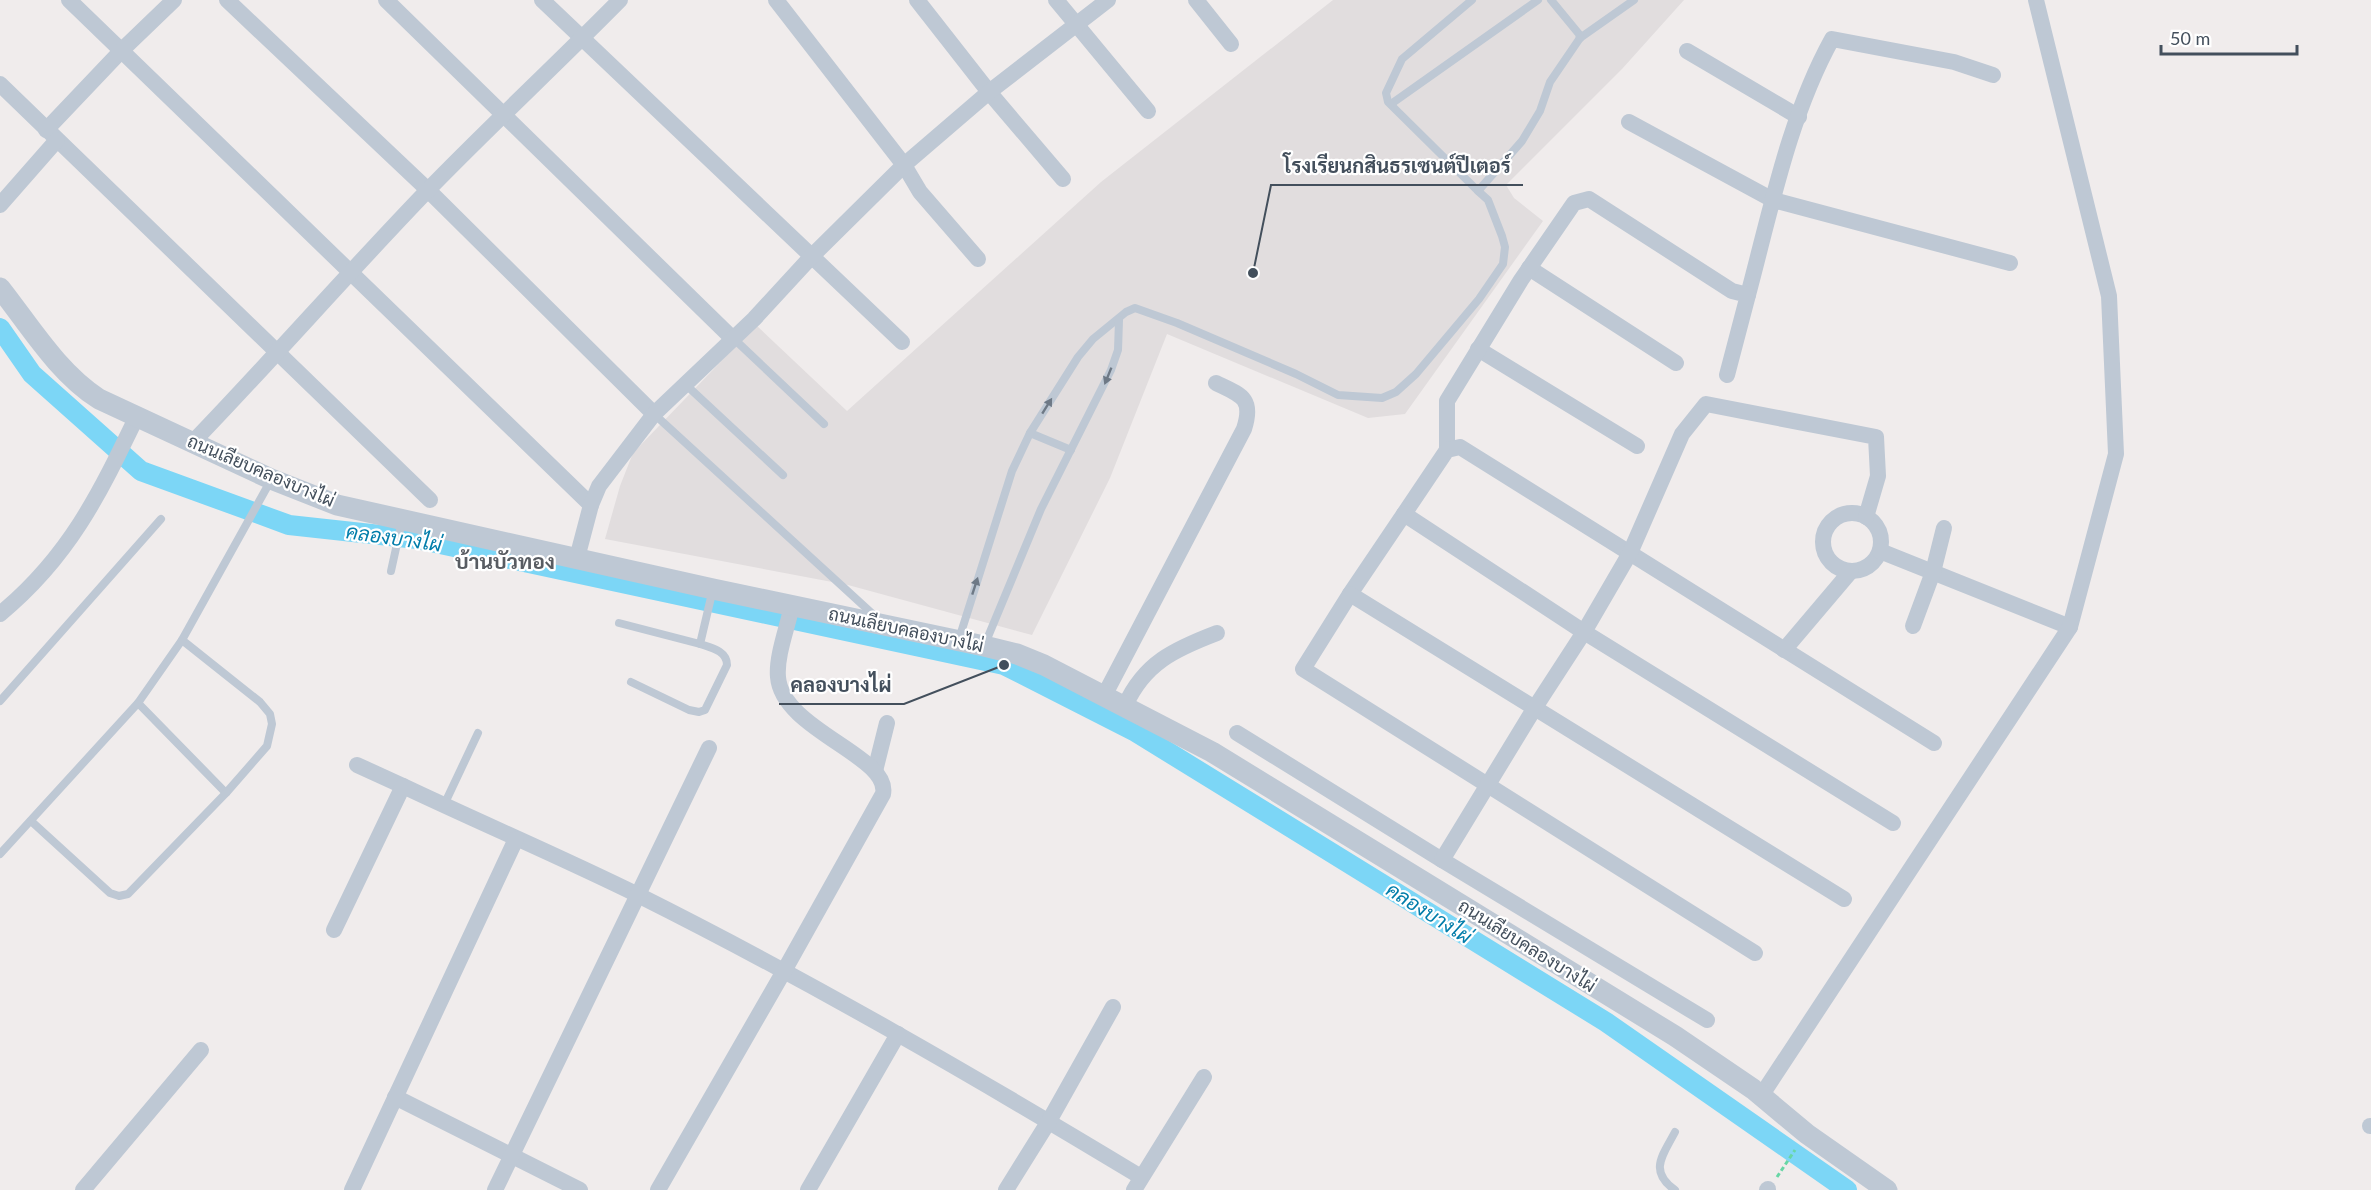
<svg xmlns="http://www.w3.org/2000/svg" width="2371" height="1190" viewBox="0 0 2371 1190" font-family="Lato,Sarabun,sans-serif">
  <rect width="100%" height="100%" fill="#f0ecec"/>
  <!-- education -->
  <polygon fill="#e1ddde" points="1333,0 1684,0 1622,69 1506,185 1514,198 1543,221 1405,414 1368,418 1167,334 1110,478 1032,635 848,585 605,539 620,486 633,453 756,325 847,411 1101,182"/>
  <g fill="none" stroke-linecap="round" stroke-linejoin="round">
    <!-- canal -->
    <polyline stroke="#7cd6f6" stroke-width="20" points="0,328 32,374 141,471 289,525 417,539 1004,665 1134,731 1606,1022 1847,1190"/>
    <!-- path -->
    <polyline stroke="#68d6a5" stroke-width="3" stroke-dasharray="4.5 3" stroke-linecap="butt" points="1777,1177 1795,1150"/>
    <!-- service -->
    <g stroke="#bec8d4" stroke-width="8">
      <polyline points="1472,0 1402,59 1386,93 1388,102 1478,191 1522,141 1540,111 1550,82 1580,38 1634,0"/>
      <polyline points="1551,0 1579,34 1580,38"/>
      <polyline points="1391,104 1538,0"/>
      <polyline points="733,338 824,424"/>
      <polyline points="685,384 783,475"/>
      <polyline points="654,414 877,618"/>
      <polyline points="1030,433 1071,450"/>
      <polyline points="391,571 402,521"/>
      <polyline points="619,623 700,644"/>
      <polyline points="959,639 1012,471 1030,433 1078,357 1093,339 1126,312 1135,308 1177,323 1296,374 1338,395 1382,398 1396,392 1416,374 1479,299 1503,264 1505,247 1502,236 1488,200 1478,191"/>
      <polyline points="985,644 1041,509 1111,370 1118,350 1119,320"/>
      <path d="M631 682 689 710 699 712 705 710 727 665C727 651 712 648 700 644L713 589"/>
      <polyline points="0,701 161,519"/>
      <polyline points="138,703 226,793"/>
      <polyline points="444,805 478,733"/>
      <polyline points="31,821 110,893 119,896 128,894 226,793 267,746 272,724 270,714 260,702 182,640"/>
      <polyline points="0,854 138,703 182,640 271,480"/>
      <path d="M1675 1190C1648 1171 1663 1155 1675 1132"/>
    </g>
    <!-- minor -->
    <g stroke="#bec8d4" stroke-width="16">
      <polyline points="69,0 591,505"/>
      <polyline points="227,0 428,190 654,414"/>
      <polyline points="386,0 732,338"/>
      <polyline points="542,0 902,342"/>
      <polyline points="776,0 904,165 920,192 978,259"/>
      <polyline points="917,0 989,92 1063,179"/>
      <polyline points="1056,0 1148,111"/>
      <polyline points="1196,0 1231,44"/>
      <polyline points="1687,51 1799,117"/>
      <polyline points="0,84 430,500"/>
      <polyline points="1629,122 1773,200 2010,263"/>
      <polyline points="46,130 122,50 174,0"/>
      <polyline points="0,205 57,140"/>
      <polyline points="1529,268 1676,363"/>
      <path d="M1748 295C1771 209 1789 117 1832 39L1954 62 1993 75"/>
      <polyline points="1478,349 1637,446"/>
      <path d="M193 442C272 360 347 274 426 192 489 127 556 65 620 0"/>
      <polyline points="1447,450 1447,401 1521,280 1574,203 1589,199 1732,291 1748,295 1727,375"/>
      <circle cx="1852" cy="542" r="29"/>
      <polyline points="1404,514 1447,450 1460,447 1934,743"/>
      <polyline points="1880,551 2070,627"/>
      <polyline points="577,558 591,505 599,486 654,414 754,319 811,257 904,165 989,92 1108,0"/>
      <polyline points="1350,594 1404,514 1584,632 1893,823"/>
      <path d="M0 614C69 557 99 495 137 416"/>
      <polyline points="1913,626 1933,572 1944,528"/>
      <polyline points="1784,650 1851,571"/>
      <path d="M1104 696 1244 429C1254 398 1241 395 1216 383"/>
      <path d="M1125 706C1144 663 1175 649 1217 633"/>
      <polyline points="1237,733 1442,860"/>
      <polyline points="357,765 403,786"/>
      <polyline points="875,771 887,723"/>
      <path d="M334 930 403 786C481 823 561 857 638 895 810 981 977 1078 1141 1177"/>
      <polyline points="1755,953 1303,669 1350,594 1844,899"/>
      <polyline points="1707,1020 1442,860 1534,709 1584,632 1630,553 1682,434 1706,404 1876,437 1878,476 1866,517"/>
      <polyline points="1761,1096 2070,627 2116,454 2109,296 2036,0"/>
      <polyline points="395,1097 580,1190"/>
      <polyline points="2370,1126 2371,1126"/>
      <polyline points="83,1190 201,1050"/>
      <polyline points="352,1190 516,839"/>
      <polyline points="495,1190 709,748"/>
      <path d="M658 1190 784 971 883 794C891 756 782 730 778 677 776 656 788 626 792 605"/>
      <polyline points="808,1190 898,1034"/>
      <polyline points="1006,1190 1049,1121 1113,1007"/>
      <polyline points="1134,1190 1204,1077"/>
      <polyline points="1767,1190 1768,1189"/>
    </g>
    <!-- tertiary -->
    <path stroke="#bec8d4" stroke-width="21" d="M0 288C30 326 58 373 99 399L271 479 337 505 713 589 984 646 1017 654 1044 665 1212 752 1675 1036 1753 1089 1807 1134 1887 1190"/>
  </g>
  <!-- one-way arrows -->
  <defs><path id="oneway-solid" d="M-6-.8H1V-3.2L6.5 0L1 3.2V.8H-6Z" transform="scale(1.5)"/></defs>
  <g fill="#6e7986">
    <use href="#oneway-solid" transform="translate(1108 376) rotate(112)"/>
    <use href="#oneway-solid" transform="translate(1047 406) rotate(-58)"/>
    <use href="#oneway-solid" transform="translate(975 586) rotate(-72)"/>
  </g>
  <g text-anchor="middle" stroke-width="4.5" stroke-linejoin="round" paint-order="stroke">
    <!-- street labels -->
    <g font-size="18" fill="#434f5c" stroke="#fff">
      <text transform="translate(261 471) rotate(23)" y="6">ถนนเลียบคลองบางไผ่</text>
      <text transform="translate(906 630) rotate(12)" y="6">ถนนเลียบคลองบางไผ่</text>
      <text transform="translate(1527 946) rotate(32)" y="6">ถนนเลียบคลองบางไผ่</text>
    </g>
    <!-- water labels -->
    <g font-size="20" font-style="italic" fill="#017daa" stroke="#fff">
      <text transform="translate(394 538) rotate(8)" y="7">คลองบางไผ่</text>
      <text transform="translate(1429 913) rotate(32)" y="7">คลองบางไผ่</text>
    </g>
    <!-- quarter labels -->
    <g font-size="21" font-weight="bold" fill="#585c62" stroke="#fff">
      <text x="505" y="569">บ้านบัวทอง</text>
    </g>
  </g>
  <!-- callouts -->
  <path fill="none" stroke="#434f5c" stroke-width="2" d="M1253 273L1271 185H1523M1004 665L904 704H779"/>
  <g fill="#434f5c" stroke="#fff" stroke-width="2">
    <circle cx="1253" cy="273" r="6"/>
    <circle cx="1004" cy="665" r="6"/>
  </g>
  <g font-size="20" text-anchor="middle" font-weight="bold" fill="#434f5c" stroke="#fff" stroke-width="4.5" stroke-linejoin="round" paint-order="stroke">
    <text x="1397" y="173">โรงเรียนกสินธรเซนต์ปีเตอร์</text>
    <text x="841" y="692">คลองบางไผ่</text>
  </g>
  <!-- scale -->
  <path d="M2161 45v9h136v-9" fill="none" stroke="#434f5c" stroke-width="3"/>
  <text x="2170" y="45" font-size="18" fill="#434f5c" stroke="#ffffff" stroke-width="4.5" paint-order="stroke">50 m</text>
</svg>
